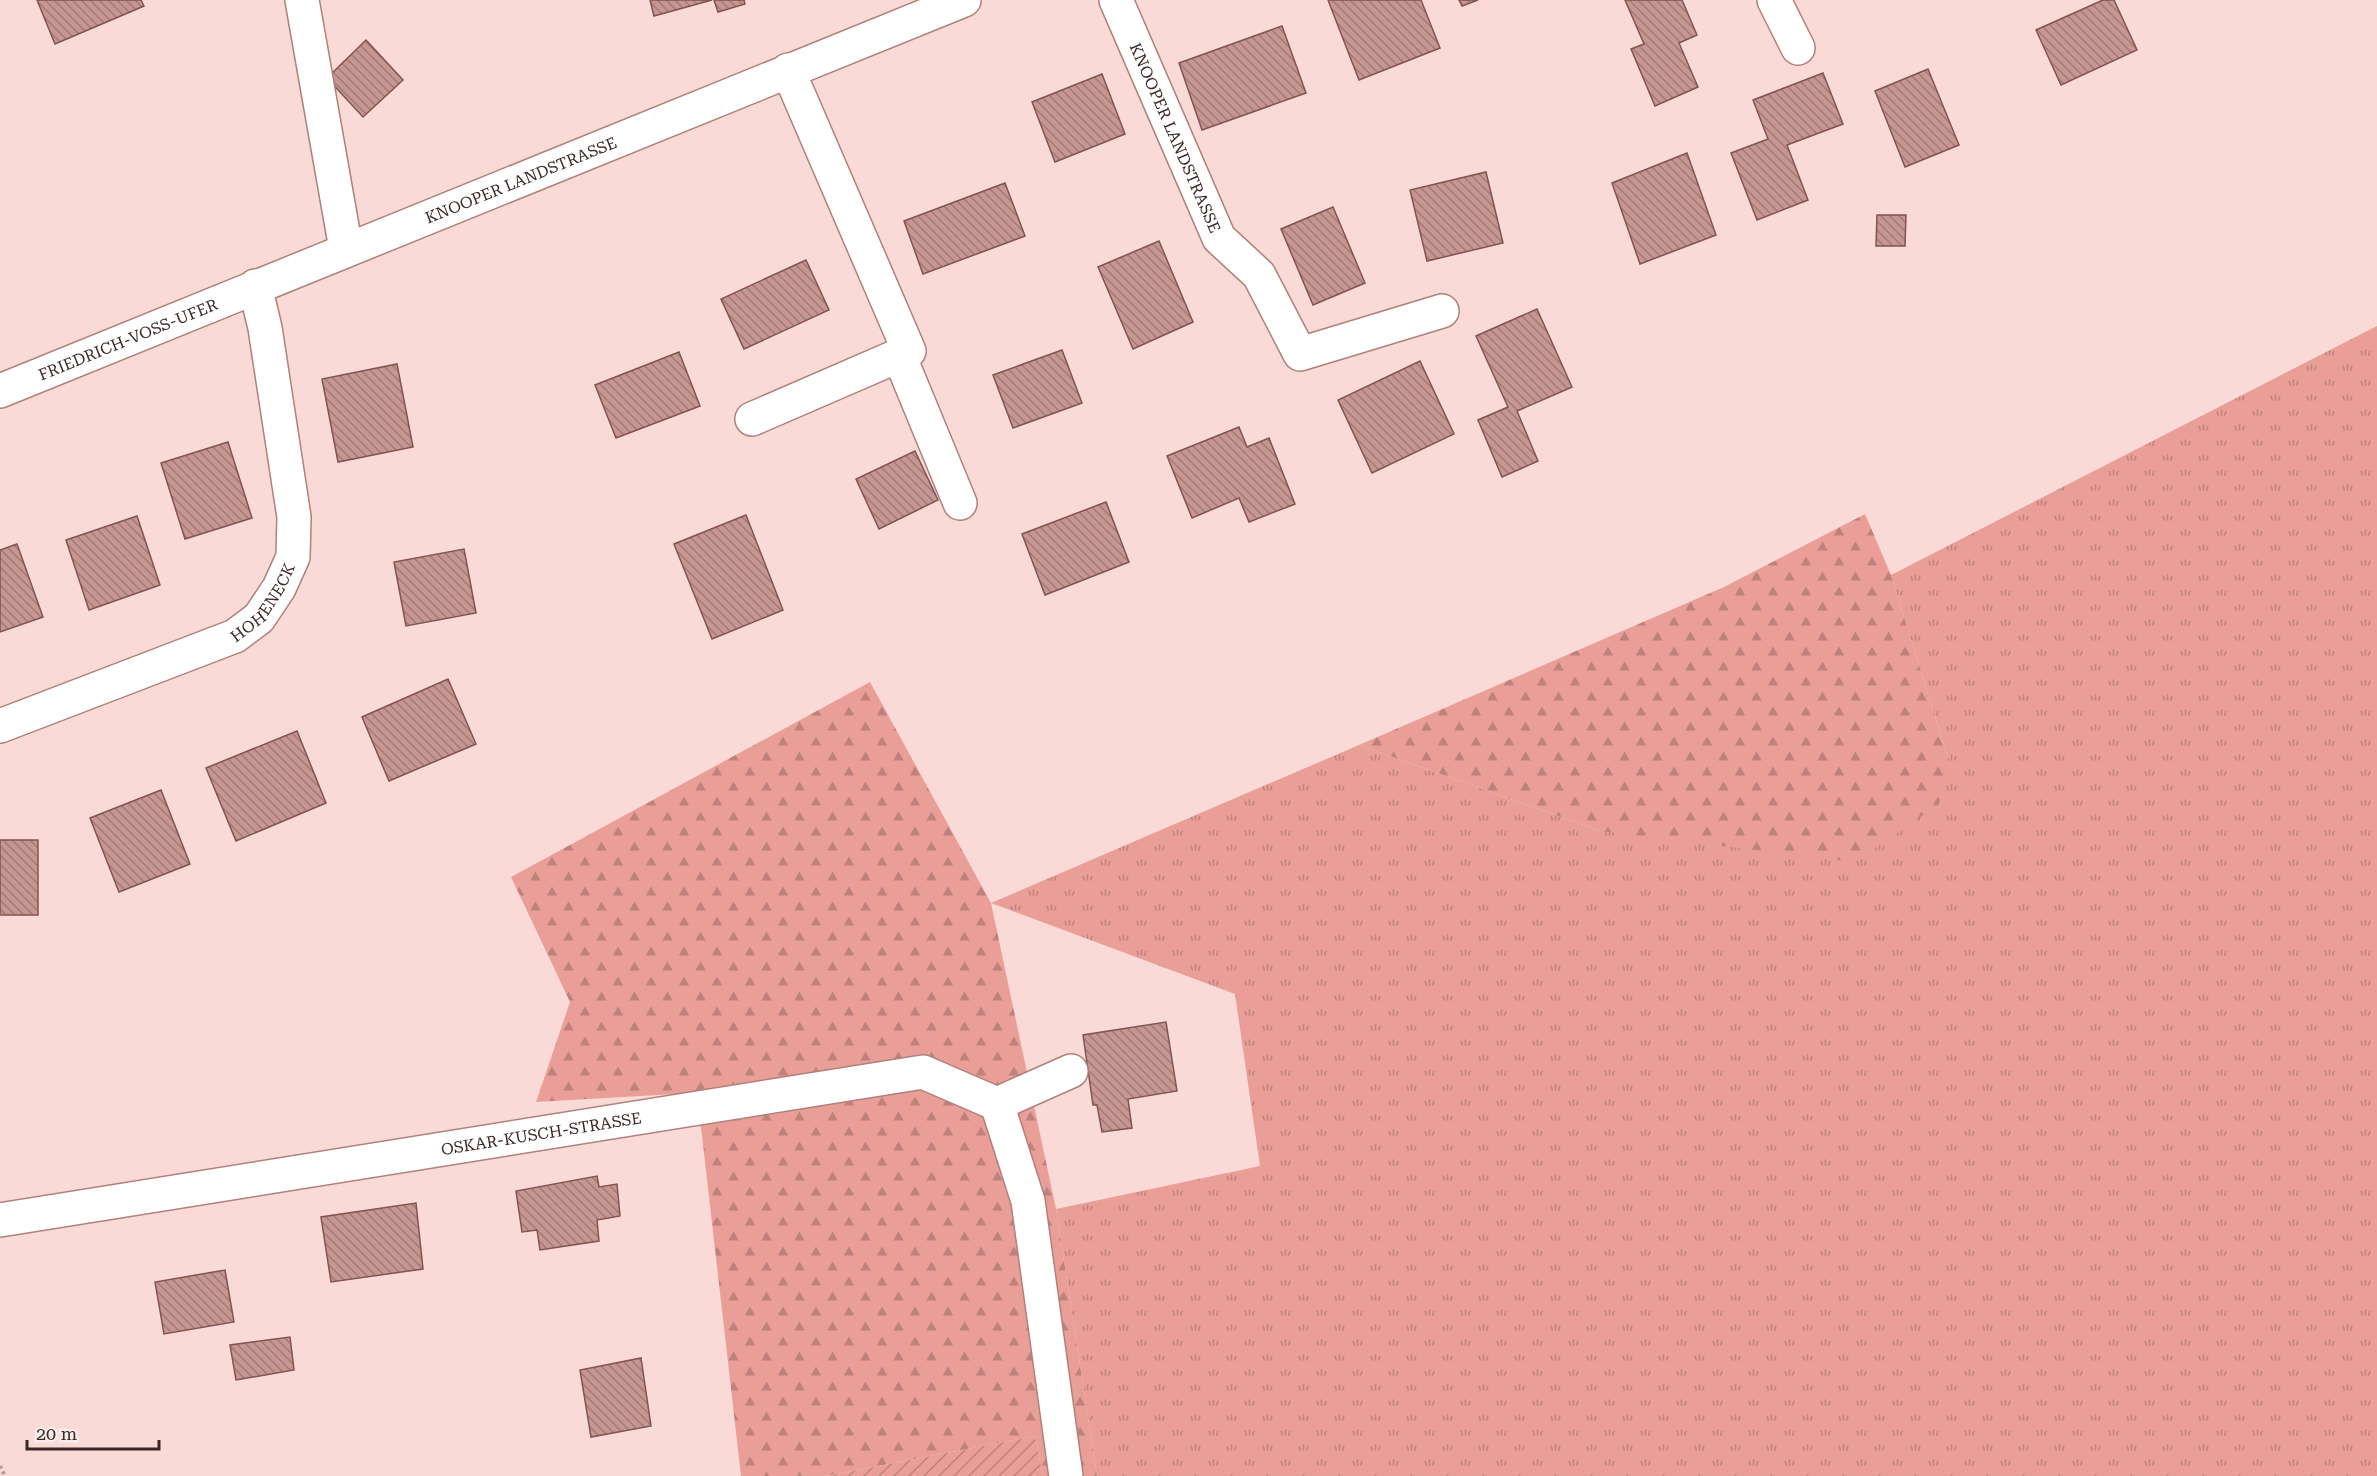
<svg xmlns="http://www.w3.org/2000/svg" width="2377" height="1476" viewBox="0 0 2377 1476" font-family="'Roboto Serif',serif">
  <defs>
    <pattern id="grass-tufts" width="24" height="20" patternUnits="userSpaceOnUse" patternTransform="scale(1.5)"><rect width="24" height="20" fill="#ea9e98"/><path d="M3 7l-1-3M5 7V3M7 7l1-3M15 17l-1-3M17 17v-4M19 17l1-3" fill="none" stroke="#bf817c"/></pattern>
    <pattern id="forest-firs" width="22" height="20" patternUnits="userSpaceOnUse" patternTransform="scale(1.5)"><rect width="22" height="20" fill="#ea9e98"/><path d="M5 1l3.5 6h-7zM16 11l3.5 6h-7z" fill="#bf817c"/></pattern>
    <pattern id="garden-furrows" width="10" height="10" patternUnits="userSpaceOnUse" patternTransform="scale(1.5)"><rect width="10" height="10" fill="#ea9e98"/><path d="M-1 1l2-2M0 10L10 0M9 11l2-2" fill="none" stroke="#bf817c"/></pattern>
    <pattern id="building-back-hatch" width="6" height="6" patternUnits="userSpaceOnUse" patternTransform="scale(1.5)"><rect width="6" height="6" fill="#c69692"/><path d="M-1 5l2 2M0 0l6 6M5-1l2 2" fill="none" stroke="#a27a77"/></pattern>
  </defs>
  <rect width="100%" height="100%" fill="#fadad7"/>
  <!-- grass -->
  <polygon fill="url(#grass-tufts)" points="2377,326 2377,1476 1097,1476 1056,1209 1260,1166 1235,994 991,903 1359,745 1600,831 1948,758 1891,575"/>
  <!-- forest -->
  <g fill="url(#forest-firs)">
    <polygon points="1865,514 1891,575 1948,758 1939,804 1855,862 1600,831 1359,745 1724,587"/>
    <polygon points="870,682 991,903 1056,1209 1097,1476 1043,1476 1035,1436 826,1476 741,1476 701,1127 676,1094 536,1102 570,1002 511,877"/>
  </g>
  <!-- garden -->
  <polygon fill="url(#garden-furrows)" points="1035,1436 1043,1476 826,1476"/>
  <!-- building -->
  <g fill="url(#building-back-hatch)" stroke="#805451" stroke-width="1.5">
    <polygon points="37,0 141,0 144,6 55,44"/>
    <polygon points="650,0 712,0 654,16"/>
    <polygon points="714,0 744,0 745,4 718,12"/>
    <polygon points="1328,0 1421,0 1440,48 1359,80"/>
    <polygon points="1459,0 1478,0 1462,6"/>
    <polygon points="1625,0 1682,0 1697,35 1679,43 1698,87 1655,106 1631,49 1644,44"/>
    <polygon points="2103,0 2114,0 2137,50 2061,85 2036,30"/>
    <polygon points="1282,26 1306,93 1202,130 1179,63"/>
    <polygon points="366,40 403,80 363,117 327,78"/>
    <polygon points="1928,69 1959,145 1905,167 1875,91"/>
    <polygon points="1823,73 1843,124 1787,145 1808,200 1757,220 1731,153 1768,139 1753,100"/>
    <polygon points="1102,74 1125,134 1055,162 1032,102"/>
    <polygon points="1687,153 1716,235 1640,264 1612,183"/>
    <polygon points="1486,172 1503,243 1427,261 1410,190"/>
    <polygon points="1005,183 1025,236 923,274 904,221"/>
    <polygon points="1333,207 1365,283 1313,305 1281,229"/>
    <polygon points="1877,215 1906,215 1905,246 1876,246"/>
    <polygon points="1159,241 1193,322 1133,349 1098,267"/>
    <polygon points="806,260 829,310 744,349 721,299"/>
    <polygon points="1537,309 1572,387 1517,411 1538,461 1502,477 1478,420 1508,407 1476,336"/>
    <polygon points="1062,350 1082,403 1013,428 993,375"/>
    <polygon points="679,352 700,406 616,438 595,385"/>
    <polygon points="1420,361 1454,434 1372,473 1338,400"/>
    <polygon points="397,364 413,447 338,462 322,379"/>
    <polygon points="1239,427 1247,447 1269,438 1295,504 1249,522 1239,498 1192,518 1167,456"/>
    <polygon points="228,442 252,518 185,539 161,463"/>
    <polygon points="915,451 938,500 879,529 856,479"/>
    <polygon points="1106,502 1129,562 1045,595 1022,534"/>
    <polygon points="746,515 783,610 712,639 674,544"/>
    <polygon points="137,516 160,585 89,610 66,540"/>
    <polygon points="17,544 43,617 0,632 0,550"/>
    <polygon points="464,549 476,613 406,626 394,562"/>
    <polygon points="448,679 476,744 389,781 362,717"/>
    <polygon points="297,731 326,803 236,841 206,768"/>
    <polygon points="161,790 190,864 119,892 90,818"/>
    <rect x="0" y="840" width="38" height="75"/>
    <polygon points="1166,1022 1177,1091 1128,1099 1132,1128 1102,1132 1097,1105 1093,1105 1083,1035"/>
    <polygon points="597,1176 599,1187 617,1184 620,1216 597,1220 599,1241 540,1250 537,1230 522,1232 516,1191"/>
    <polygon points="416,1203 423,1269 331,1282 321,1217"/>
    <polygon points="225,1270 234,1322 164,1334 155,1282"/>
    <polygon points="290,1337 294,1370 236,1380 230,1345"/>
    <polygon points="641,1358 651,1426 591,1437 580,1370"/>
  </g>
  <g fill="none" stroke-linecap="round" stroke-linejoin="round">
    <defs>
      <g id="minor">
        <polyline points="302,0 346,249"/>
        <path id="s1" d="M1116 0 1219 238 1259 275 1300 354 1442 311"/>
        <polyline points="1774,0 1798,48"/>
        <polyline points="899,355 960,503"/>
        <path id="s2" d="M0 391 964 0"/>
        <polyline points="752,419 909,351 788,70"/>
        <path id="s3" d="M0 726 235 636 259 618 279 588 293 557 294 517 265 328 255 286"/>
        <polyline points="997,1104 1028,1201 1066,1476"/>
        <path id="s4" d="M0 1220 923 1072 997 1104 1071 1071"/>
      </g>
    </defs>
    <!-- minor casing -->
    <use href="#minor" stroke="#af807c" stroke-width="36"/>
    <!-- path -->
    <polyline stroke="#b89c9a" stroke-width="4" stroke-dasharray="3 3" stroke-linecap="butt" points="0,1466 5,1476"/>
    <!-- minor -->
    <use href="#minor" stroke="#fff" stroke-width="33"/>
  </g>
  <g text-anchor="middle" stroke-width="4.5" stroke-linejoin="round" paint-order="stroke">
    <!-- street labels -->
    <g font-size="16" fill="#3b2726" stroke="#f8edec">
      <text dy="6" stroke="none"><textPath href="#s1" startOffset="150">KNOOPER LANDSTRASSE</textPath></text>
      <text dy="6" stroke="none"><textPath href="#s2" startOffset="562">KNOOPER LANDSTRASSE</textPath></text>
      <text dy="6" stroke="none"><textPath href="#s2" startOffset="138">FRIEDRICH-VOSS-UFER</textPath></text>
      <text dy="6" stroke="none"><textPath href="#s3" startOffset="296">HOHENECK</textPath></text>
      <text dy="6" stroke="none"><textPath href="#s4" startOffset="548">OSKAR-KUSCH-STRASSE</textPath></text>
    </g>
  </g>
  <!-- scale -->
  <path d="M27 1440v9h132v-9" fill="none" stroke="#3b2726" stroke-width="3"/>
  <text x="36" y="1440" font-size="18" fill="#3b2726" stroke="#f8edec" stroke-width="4.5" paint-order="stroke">20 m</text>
</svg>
